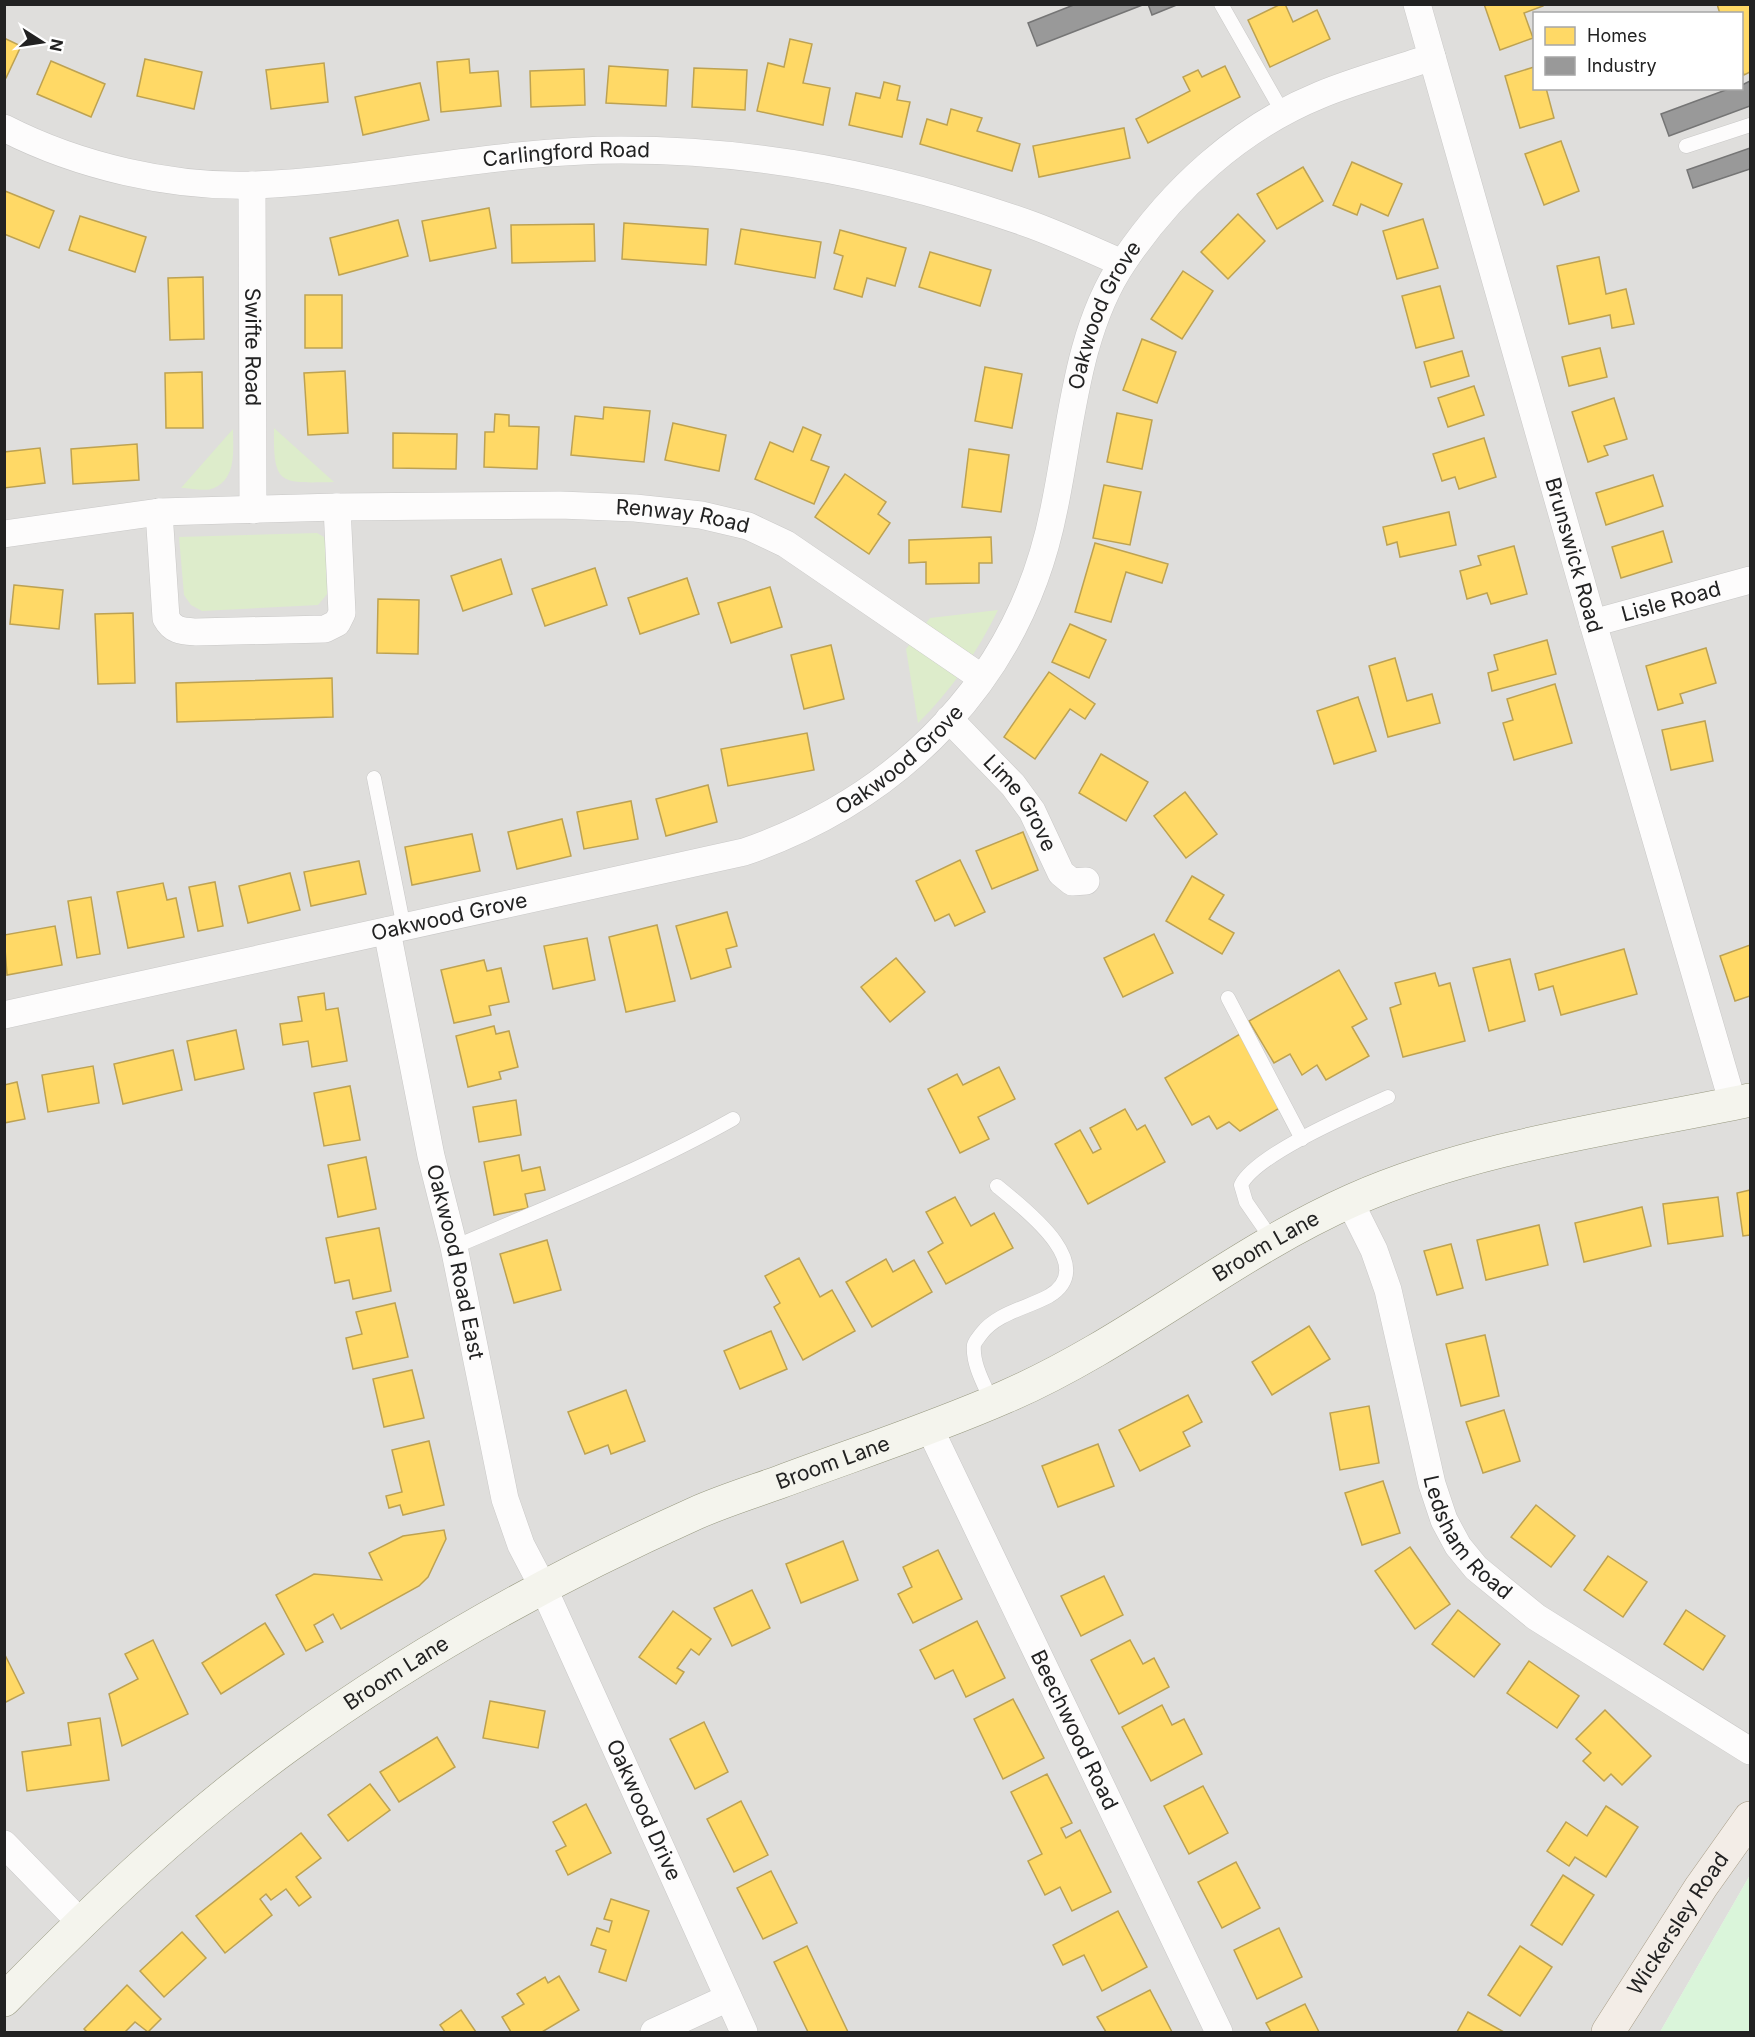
<svg xmlns="http://www.w3.org/2000/svg" width="1755" height="2037" viewBox="0 0 1755 2037" font-family="Inter,sans-serif">
  <rect width="100%" height="100%" fill="#f0eeeb"/>
  <!-- residential -->
  <path fill="#dfdedc" fill-rule="evenodd" d="M5 5H1750V1875L1660 2032H5ZM1534 14H1742V88H1534Z"/>
  <!-- grass -->
  <g fill="#ddeccb">
    <path d="M274 428 334 482C280 483 273 486 274 428Z"/>
    <path d="M233 429C233 450 237 478 214 488 206 492 190 488 181 488Z"/>
    <polygon points="317,533 324,537 327,548 328,593 318,605 202,611 191,605 184,595 179,537"/>
    <path d="M998 610C978 651 951 691 918 723L906 649 930 618Z"/>
  </g>
  <!-- park -->
  <polygon fill="#daf5da" points="1750,1875 1750,2032 1660,2032"/>
  <!-- homes -->
  <g fill="#ffd966" stroke="#bda252" stroke-width="1.5">
    <polygon points="1281,4 1285,4 1293,22 1317,10 1330,39 1270,67 1248,20"/>
    <polygon points="1484,4 1543,4 1543,6 1524,13 1533,38 1500,50"/>
    <polygon points="1717,4 1750,4 1750,72 1744,75 1742,69 1742,14 1720,14"/>
    <polygon points="4,38 21,46 6,78 4,78"/>
    <polygon points="790,39 812,44 803,83 830,88 823,125 757,111 768,63 784,67"/>
    <polygon points="145,59 202,72 194,109 137,96"/>
    <polygon points="469,59 470,73 498,71 501,106 441,112 437,62"/>
    <polygon points="51,61 105,84 91,117 37,94"/>
    <polygon points="324,63 328,102 271,109 266,70"/>
    <polygon points="609,66 668,70 666,106 606,103"/>
    <polygon points="1225,66 1240,97 1148,143 1136,119 1190,91 1183,77 1198,70 1202,77"/>
    <polygon points="1534,67 1534,88 1546,88 1554,118 1520,128 1505,76"/>
    <polygon points="694,68 747,70 745,110 692,107"/>
    <polygon points="584,69 585,105 531,107 530,71"/>
    <polygon points="884,82 900,86 897,100 910,102 902,137 849,125 856,93 880,98"/>
    <polygon points="420,83 429,120 363,135 355,97"/>
    <polygon points="951,109 982,118 977,131 1020,144 1012,171 920,144 927,119 947,125"/>
    <polygon points="1124,128 1130,158 1039,177 1033,146"/>
    <polygon points="1561,141 1579,191 1544,205 1525,154"/>
    <polygon points="1352,162 1402,184 1388,216 1361,204 1357,215 1333,205"/>
    <polygon points="1303,167 1323,201 1277,229 1257,194"/>
    <polygon points="5,191 54,211 39,248 4,234"/>
    <polygon points="489,208 496,248 430,261 422,221"/>
    <polygon points="1238,214 1265,241 1228,279 1201,252"/>
    <polygon points="80,216 146,237 135,272 69,250"/>
    <polygon points="1423,219 1438,268 1397,279 1383,231"/>
    <polygon points="398,220 408,256 339,275 330,238"/>
    <polygon points="624,223 708,229 706,265 622,259"/>
    <polygon points="594,224 595,261 512,263 511,225"/>
    <polygon points="741,229 821,242 815,278 735,264"/>
    <polygon points="840,230 906,248 895,286 867,278 862,297 834,289 843,256 834,253"/>
    <polygon points="930,252 991,270 980,306 919,287"/>
    <polygon points="1599,257 1606,294 1626,289 1634,324 1612,328 1610,315 1569,324 1557,266"/>
    <polygon points="1183,271 1213,291 1182,339 1151,319"/>
    <polygon points="203,277 204,339 170,340 168,278"/>
    <polygon points="1440,286 1454,338 1416,348 1402,296"/>
    <rect x="305" y="295" width="37" height="53"/>
    <polygon points="1142,339 1176,352 1157,403 1123,390"/>
    <polygon points="1600,348 1607,377 1569,386 1562,357"/>
    <polygon points="1462,351 1469,376 1431,387 1424,362"/>
    <polygon points="985,367 1022,374 1012,428 975,421"/>
    <polygon points="345,371 348,433 308,435 304,373"/>
    <polygon points="202,372 203,428 166,428 165,373"/>
    <polygon points="1474,386 1484,415 1448,427 1438,398"/>
    <polygon points="1614,398 1627,439 1604,446 1608,455 1588,462 1572,412"/>
    <polygon points="604,407 650,411 644,462 571,455 575,416 603,419"/>
    <polygon points="1117,413 1152,420 1142,469 1107,462"/>
    <polygon points="495,414 509,415 509,426 539,427 537,469 484,467 485,432 494,432"/>
    <polygon points="673,423 726,435 719,471 665,460"/>
    <polygon points="803,427 821,435 811,460 829,467 814,504 755,479 770,442 793,452"/>
    <polygon points="393,433 457,434 456,469 393,468"/>
    <polygon points="1484,438 1496,477 1459,489 1455,477 1442,481 1433,454"/>
    <polygon points="137,444 139,480 73,484 71,449"/>
    <polygon points="40,448 45,483 4,488 4,452"/>
    <polygon points="969,449 1009,455 1001,512 962,507"/>
    <polygon points="845,474 886,502 878,514 890,523 869,554 815,517"/>
    <polygon points="1653,475 1663,506 1606,525 1596,493"/>
    <polygon points="1104,485 1141,492 1130,545 1093,538"/>
    <polygon points="1449,512 1456,545 1400,557 1397,542 1387,545 1383,527"/>
    <polygon points="1663,531 1672,562 1621,578 1612,547"/>
    <polygon points="991,537 992,563 979,563 979,583 926,584 926,562 909,563 909,540"/>
    <polygon points="1095,543 1168,564 1162,583 1126,572 1111,622 1075,612"/>
    <polygon points="1514,546 1527,594 1491,604 1487,593 1467,599 1460,571 1481,565 1478,556"/>
    <polygon points="501,559 512,594 463,611 451,576"/>
    <polygon points="595,568 607,605 545,626 532,589"/>
    <polygon points="687,578 699,614 640,634 628,598"/>
    <polygon points="14,585 63,590 59,629 10,624"/>
    <polygon points="770,587 782,627 731,643 718,603"/>
    <polygon points="378,599 419,600 418,654 377,653"/>
    <polygon points="133,613 135,683 98,684 95,614"/>
    <polygon points="1070,624 1106,640 1089,678 1052,662"/>
    <polygon points="1547,640 1556,674 1492,691 1488,673 1498,670 1494,655"/>
    <polygon points="831,645 844,699 804,709 791,655"/>
    <polygon points="1706,648 1716,683 1680,694 1683,703 1658,710 1646,666"/>
    <polygon points="1395,658 1407,701 1432,694 1440,723 1388,737 1369,666"/>
    <polygon points="1049,672 1095,704 1085,719 1070,709 1035,759 1004,737"/>
    <polygon points="332,678 333,717 177,722 176,683"/>
    <polygon points="1555,684 1572,743 1514,760 1503,723 1513,720 1507,699"/>
    <polygon points="1358,697 1376,751 1334,764 1317,711"/>
    <polygon points="1705,721 1713,761 1671,770 1662,730"/>
    <polygon points="807,733 814,770 728,786 721,749"/>
    <polygon points="1101,754 1148,782 1126,821 1079,793"/>
    <polygon points="708,785 717,822 666,836 656,799"/>
    <polygon points="1185,792 1217,834 1186,858 1154,816"/>
    <polygon points="631,801 638,839 584,849 577,812"/>
    <polygon points="562,819 571,856 517,869 508,832"/>
    <polygon points="1023,832 1038,870 992,889 976,851"/>
    <polygon points="472,834 480,871 412,885 405,847"/>
    <polygon points="960,860 985,912 955,926 949,914 935,921 916,881"/>
    <polygon points="359,861 366,894 311,906 304,872"/>
    <polygon points="290,873 300,910 248,923 239,886"/>
    <polygon points="1192,876 1224,895 1209,919 1234,933 1222,954 1166,921"/>
    <polygon points="215,882 223,926 198,931 189,887"/>
    <polygon points="163,883 167,900 176,898 184,937 128,948 117,892"/>
    <polygon points="91,897 100,954 77,958 68,901"/>
    <polygon points="727,912 737,946 726,949 731,967 691,979 676,926"/>
    <polygon points="657,925 675,1001 626,1012 609,937"/>
    <polygon points="55,926 62,965 7,975 4,935"/>
    <polygon points="1154,934 1173,973 1123,997 1104,958"/>
    <polygon points="587,938 595,980 553,989 544,946"/>
    <polygon points="1750,945 1750,996 1735,1001 1720,956"/>
    <polygon points="1624,949 1637,994 1561,1015 1553,986 1539,990 1535,974"/>
    <polygon points="896,958 925,992 890,1022 861,987"/>
    <polygon points="1510,959 1525,1021 1489,1031 1473,968"/>
    <polygon points="484,960 487,971 501,968 509,1002 489,1006 491,1015 454,1023 441,970"/>
    <polygon points="1339,970 1367,1019 1352,1027 1369,1056 1326,1080 1317,1065 1302,1075 1290,1054 1274,1063 1249,1021"/>
    <polygon points="1435,973 1439,986 1450,983 1465,1041 1403,1057 1390,1008 1401,1004 1395,983"/>
    <polygon points="324,993 326,1010 338,1008 347,1061 312,1067 308,1041 283,1045 280,1024 302,1021 298,997"/>
    <polygon points="494,1026 496,1034 509,1031 518,1067 499,1072 501,1079 468,1087 456,1036"/>
    <polygon points="236,1030 244,1069 195,1080 187,1041"/>
    <polygon points="1240,1034 1283,1106 1240,1131 1229,1122 1217,1129 1209,1116 1192,1125 1165,1078"/>
    <polygon points="173,1050 182,1090 123,1104 114,1064"/>
    <polygon points="93,1066 99,1103 48,1112 42,1075"/>
    <polygon points="999,1067 1015,1099 978,1117 989,1139 960,1153 928,1089 957,1074 963,1085"/>
    <polygon points="17,1082 25,1119 4,1123 4,1085"/>
    <polygon points="350,1086 360,1140 324,1146 314,1093"/>
    <polygon points="516,1100 521,1135 479,1142 473,1107"/>
    <polygon points="1125,1109 1137,1130 1145,1125 1165,1162 1088,1204 1055,1144 1080,1130 1093,1153 1101,1149 1090,1128"/>
    <polygon points="519,1155 522,1171 540,1167 545,1190 525,1194 528,1208 494,1215 484,1162"/>
    <polygon points="366,1157 376,1209 338,1217 328,1165"/>
    <polygon points="1750,1190 1750,1235 1743,1236 1737,1193"/>
    <polygon points="955,1197 971,1226 994,1213 1013,1248 946,1284 928,1252 943,1243 926,1212"/>
    <polygon points="1718,1197 1723,1236 1668,1244 1663,1204"/>
    <polygon points="1642,1207 1651,1246 1584,1262 1575,1223"/>
    <polygon points="1539,1225 1548,1265 1486,1280 1477,1240"/>
    <polygon points="379,1228 391,1291 353,1299 349,1280 335,1283 326,1238"/>
    <polygon points="547,1240 561,1290 514,1303 500,1254"/>
    <polygon points="1451,1244 1463,1288 1437,1295 1424,1251"/>
    <polygon points="799,1258 820,1297 832,1290 855,1331 803,1360 774,1307 780,1303 765,1276"/>
    <polygon points="886,1259 893,1272 914,1260 932,1292 872,1327 846,1282"/>
    <polygon points="395,1303 408,1357 353,1369 346,1338 362,1334 356,1312"/>
    <polygon points="1309,1326 1330,1359 1272,1395 1252,1362"/>
    <polygon points="771,1331 787,1369 740,1389 724,1351"/>
    <polygon points="1485,1335 1499,1396 1461,1406 1446,1344"/>
    <polygon points="412,1370 424,1418 384,1427 373,1379"/>
    <polygon points="626,1390 645,1441 611,1454 608,1445 585,1454 568,1412"/>
    <polygon points="1188,1395 1202,1422 1183,1432 1190,1446 1140,1471 1119,1430"/>
    <polygon points="1369,1406 1379,1463 1340,1470 1330,1413"/>
    <polygon points="1504,1410 1520,1461 1483,1473 1466,1422"/>
    <polygon points="429,1441 444,1505 403,1515 400,1505 389,1508 386,1496 402,1492 392,1450"/>
    <polygon points="1098,1444 1114,1486 1058,1507 1042,1466"/>
    <polygon points="1383,1481 1400,1533 1362,1545 1345,1493"/>
    <polygon points="1536,1505 1575,1536 1551,1567 1511,1537"/>
    <polygon points="444,1530 446,1539 428,1577 419,1586 341,1629 333,1614 314,1625 323,1642 306,1651 276,1595 314,1574 382,1580 369,1553 403,1536"/>
    <polygon points="843,1541 858,1580 801,1603 786,1564"/>
    <polygon points="1410,1547 1450,1604 1415,1629 1375,1571"/>
    <polygon points="938,1550 962,1599 913,1623 898,1594 912,1587 903,1567"/>
    <polygon points="1608,1556 1647,1582 1623,1617 1584,1590"/>
    <polygon points="1104,1576 1123,1615 1081,1636 1061,1596"/>
    <polygon points="752,1590 770,1628 732,1646 714,1608"/>
    <polygon points="1458,1610 1500,1644 1474,1677 1432,1644"/>
    <polygon points="1686,1610 1725,1636 1703,1670 1664,1644"/>
    <polygon points="673,1611 711,1639 699,1655 691,1649 677,1668 684,1672 676,1684 639,1657"/>
    <polygon points="977,1621 1005,1678 966,1697 953,1670 935,1679 920,1650"/>
    <polygon points="265,1623 284,1654 221,1694 202,1663"/>
    <polygon points="153,1640 188,1714 122,1746 109,1694 138,1679 125,1654"/>
    <polygon points="1130,1640 1143,1664 1154,1658 1169,1687 1119,1714 1091,1660"/>
    <polygon points="4,1653 24,1693 4,1703"/>
    <polygon points="1529,1661 1579,1696 1557,1728 1507,1693"/>
    <polygon points="1013,1699 1044,1758 1003,1779 974,1719"/>
    <polygon points="490,1701 545,1711 538,1748 483,1738"/>
    <polygon points="1162,1705 1172,1725 1184,1719 1202,1754 1151,1781 1122,1727"/>
    <polygon points="1605,1710 1651,1756 1622,1785 1611,1774 1604,1781 1583,1761 1591,1753 1576,1739"/>
    <polygon points="100,1718 109,1780 27,1791 22,1752 71,1745 68,1723"/>
    <polygon points="704,1722 728,1772 695,1789 670,1739"/>
    <polygon points="437,1737 455,1767 399,1802 380,1772"/>
    <polygon points="1047,1774 1072,1823 1061,1828 1066,1838 1080,1830 1111,1892 1072,1911 1060,1887 1045,1895 1028,1861 1042,1854 1011,1792"/>
    <polygon points="370,1784 390,1810 348,1841 328,1815"/>
    <polygon points="1203,1786 1228,1833 1189,1854 1164,1806"/>
    <polygon points="741,1801 768,1855 734,1872 707,1819"/>
    <polygon points="586,1804 611,1853 568,1875 556,1851 566,1846 553,1822"/>
    <polygon points="1606,1806 1638,1827 1606,1877 1575,1857 1569,1866 1547,1851 1566,1822 1587,1836"/>
    <polygon points="301,1833 321,1858 296,1877 311,1897 299,1906 286,1889 271,1900 266,1894 260,1899 272,1915 225,1953 196,1916"/>
    <polygon points="1236,1862 1260,1908 1222,1928 1198,1882"/>
    <polygon points="771,1871 797,1923 763,1939 737,1888"/>
    <polygon points="1563,1875 1594,1895 1562,1945 1531,1925"/>
    <polygon points="611,1899 649,1911 626,1981 599,1972 606,1950 591,1945 597,1928 609,1932 612,1921 604,1919"/>
    <polygon points="1118,1911 1147,1967 1102,1991 1084,1955 1063,1965 1053,1945"/>
    <polygon points="1279,1928 1302,1977 1257,1999 1234,1950"/>
    <polygon points="182,1932 206,1958 164,1997 140,1971"/>
    <polygon points="807,1946 848,2032 808,2032 774,1962"/>
    <polygon points="1520,1946 1552,1967 1520,2016 1488,1995"/>
    <polygon points="559,1976 579,2010 542,2032 511,2032 502,2017 524,2004 517,1994 545,1977 548,1983"/>
    <polygon points="127,1985 161,2019 148,2032 135,2022 125,2032 87,2032 84,2029"/>
    <polygon points="1150,1990 1172,2032 1106,2032 1097,2017"/>
    <polygon points="1305,2004 1319,2032 1271,2032 1266,2023"/>
    <polygon points="461,2010 476,2032 445,2032 440,2025"/>
    <polygon points="1468,2012 1504,2032 1457,2032"/>
  </g>
  <!-- industry -->
  <g fill="#999" stroke="#757575" stroke-width="1.5">
    <polygon points="1076,4 1145,4 1037,46 1028,23"/>
    <polygon points="1148,4 1179,4 1152,15"/>
    <polygon points="1750,81 1750,106 1669,136 1661,114 1731,88 1742,88 1742,85"/>
    <polygon points="1750,148 1750,169 1693,188 1687,170"/>
  </g>
  <g fill="none" stroke-linecap="round" stroke-linejoin="round">
    <defs>
      <g id="lane">
        <polyline points="1221,4 1283,113"/>
        <polyline points="1686,146 1750,125"/>
        <polyline points="374,778 404,928"/>
        <polyline points="1228,998 1302,1139"/>
        <path d="M1273 1241 1246 1202 1241 1185C1256 1154 1355 1112 1388 1097"/>
        <path d="M454 1247C548 1207 644 1169 733 1119"/>
        <path d="M992 1402C985 1386 972 1364 974 1345 975 1341 979 1337 981 1334 997 1313 1027 1308 1049 1296 1101 1265 1021 1206 997 1186"/>
      </g>
      <g id="street">
        <path id="s1" d="M1417 4 1593 623 1733 1104"/>
        <path id="s2" d="M4 128C78 166 172 188 255 185 377 180 498 150 621 150 760 150 901 178 1032 225 1062 236 1092 250 1122 263"/>
        <path id="s3" d="M252 185 253 510"/>
        <path d="M159 512 166 618C173 631 182 631 196 632L325 629 337 623 342 613 337 507"/>
        <path id="s4" d="M4 534 159 512 337 507 560 505 635 508 701 515 748 526 786 544 982 678"/>
        <path id="s5" d="M1593 623 1750 580"/>
        <path id="s6" d="M949 719 1013 785 1032 811 1061 873 1072 882 1086 881"/>
        <path id="s7" d="M387 931 431 1156 454 1247 505 1499 521 1545 543 1587 744 2032"/>
        <path id="s8" d="M4 1015 744 852C903 797 1021 677 1054 509 1071 429 1076 331 1124 261 1172 190 1239 128 1320 95 1356 80 1395 70 1432 57"/>
        <path id="s9" d="M1350 1202 1374 1250 1388 1290 1432 1484 1444 1520 1458 1546 1476 1568 1536 1617 1750 1751"/>
        <path id="s10" d="M929 1427 1219 2032"/>
        <polyline points="4,1844 80,1922"/>
        <polyline points="654,2032 728,1998"/>
      </g>
      <g id="secondary">
        <path id="s11" d="M4 2000C93 1909 185 1821 288 1746 414 1654 553 1577 696 1513 723 1501 752 1492 780 1482 855 1454 932 1429 1005 1397 1128 1344 1231 1254 1353 1200 1478 1145 1618 1128 1750 1100"/>
      </g>
      <g id="primary">
        <path id="s12" d="M1608 2032 1701 1887 1750 1818"/>
      </g>
    </defs>
    <!-- lane casing -->
    <use href="#lane" stroke="#c9c8c7" stroke-width="15"/>
    <!-- street casing -->
    <use href="#street" stroke="#c9c8c7" stroke-width="28"/>
    <!-- secondary casing -->
    <use href="#secondary" stroke="#999a82" stroke-width="34"/>
    <!-- primary casing -->
    <use href="#primary" stroke="#a79c86" stroke-width="34"/>
    <!-- lane -->
    <use href="#lane" stroke="#fdfcfc" stroke-width="14"/>
    <!-- street -->
    <use href="#street" stroke="#fdfcfc" stroke-width="27"/>
    <!-- secondary -->
    <use href="#secondary" stroke="#f4f4ed" stroke-width="33"/>
    <!-- primary -->
    <use href="#primary" stroke="#f3ede7" stroke-width="33"/>
  </g>
  <g text-anchor="middle" stroke-width="6" stroke-linejoin="round" paint-order="stroke">
    <!-- street labels -->
    <g font-size="21" fill="#222" stroke="#fff">
      <text dy="7" stroke="none"><textPath href="#s2" startOffset="573">Carlingford Road</textPath></text>
      <text dy="7" stroke="none"><textPath href="#s8" startOffset="1444">Oakwood Grove</textPath></text>
      <text dy="7" stroke="none"><textPath href="#s3" startOffset="162">Swifte Road</textPath></text>
      <text dy="7" stroke="none"><textPath href="#s4" startOffset="681">Renway Road</textPath></text>
      <text dy="7" stroke="none"><textPath href="#s1" startOffset="573">Brunswick Road</textPath></text>
      <text dy="7" stroke="none"><textPath href="#s5" startOffset="81">Lisle Road</textPath></text>
      <text dy="7" stroke="none"><textPath href="#s8" startOffset="940">Oakwood Grove</textPath></text>
      <text dy="7" stroke="none"><textPath href="#s6" startOffset="111">Lime Grove</textPath></text>
      <text dy="7" stroke="none"><textPath href="#s8" startOffset="456">Oakwood Grove</textPath></text>
      <text dy="7" stroke="none"><textPath href="#s11" startOffset="1484">Broom Lane</textPath></text>
      <text dy="7" stroke="none"><textPath href="#s7" startOffset="338">Oakwood Road East</textPath></text>
      <text dy="7" stroke="none"><textPath href="#s11" startOffset="998">Broom Lane</textPath></text>
      <text dy="7" stroke="none"><textPath href="#s9" startOffset="360">Ledsham Road</textPath></text>
      <text dy="7" stroke="none"><textPath href="#s11" startOffset="512">Broom Lane</textPath></text>
      <text dy="7" stroke="none"><textPath href="#s10" startOffset="336">Beechwood Road</textPath></text>
      <text dy="7" stroke="none"><textPath href="#s7" startOffset="921">Oakwood Drive</textPath></text>
      <text dy="7" stroke="none"><textPath href="#s12" startOffset="129">Wickersley Road</textPath></text>
    </g>
  </g>
  <!-- border -->
  <rect width="1755" height="2037" fill="none" stroke="#222222" stroke-width="12"/>
  <!-- legend -->
  <rect x="1533" y="12" width="210" height="78" fill="#ffffff" stroke="#a7a7a7" stroke-width="1.5"/>
  <rect x="1545" y="27" width="30" height="18" fill="#ffd966" stroke="#a7a7a7" stroke-width="1.5"/>
  <text x="1587" y="42" font-size="18" fill="#222222">Homes</text>
  <rect x="1545" y="57" width="30" height="18" fill="#999999" stroke="#a7a7a7" stroke-width="1.5"/>
  <text x="1587" y="72" font-size="18" fill="#222222">Industry</text>
  <!-- north arrow -->
  <g transform="translate(42 42) rotate(102)" stroke="#ffffff" stroke-width="4.5" paint-order="stroke">
  <path d="M0-4.5L10 22L0 15L-10 22Z" fill="#222222"/>
  <text y="-9" font-size="16" font-weight="bold" text-anchor="middle" fill="#222222">N</text>
  </g>
</svg>
